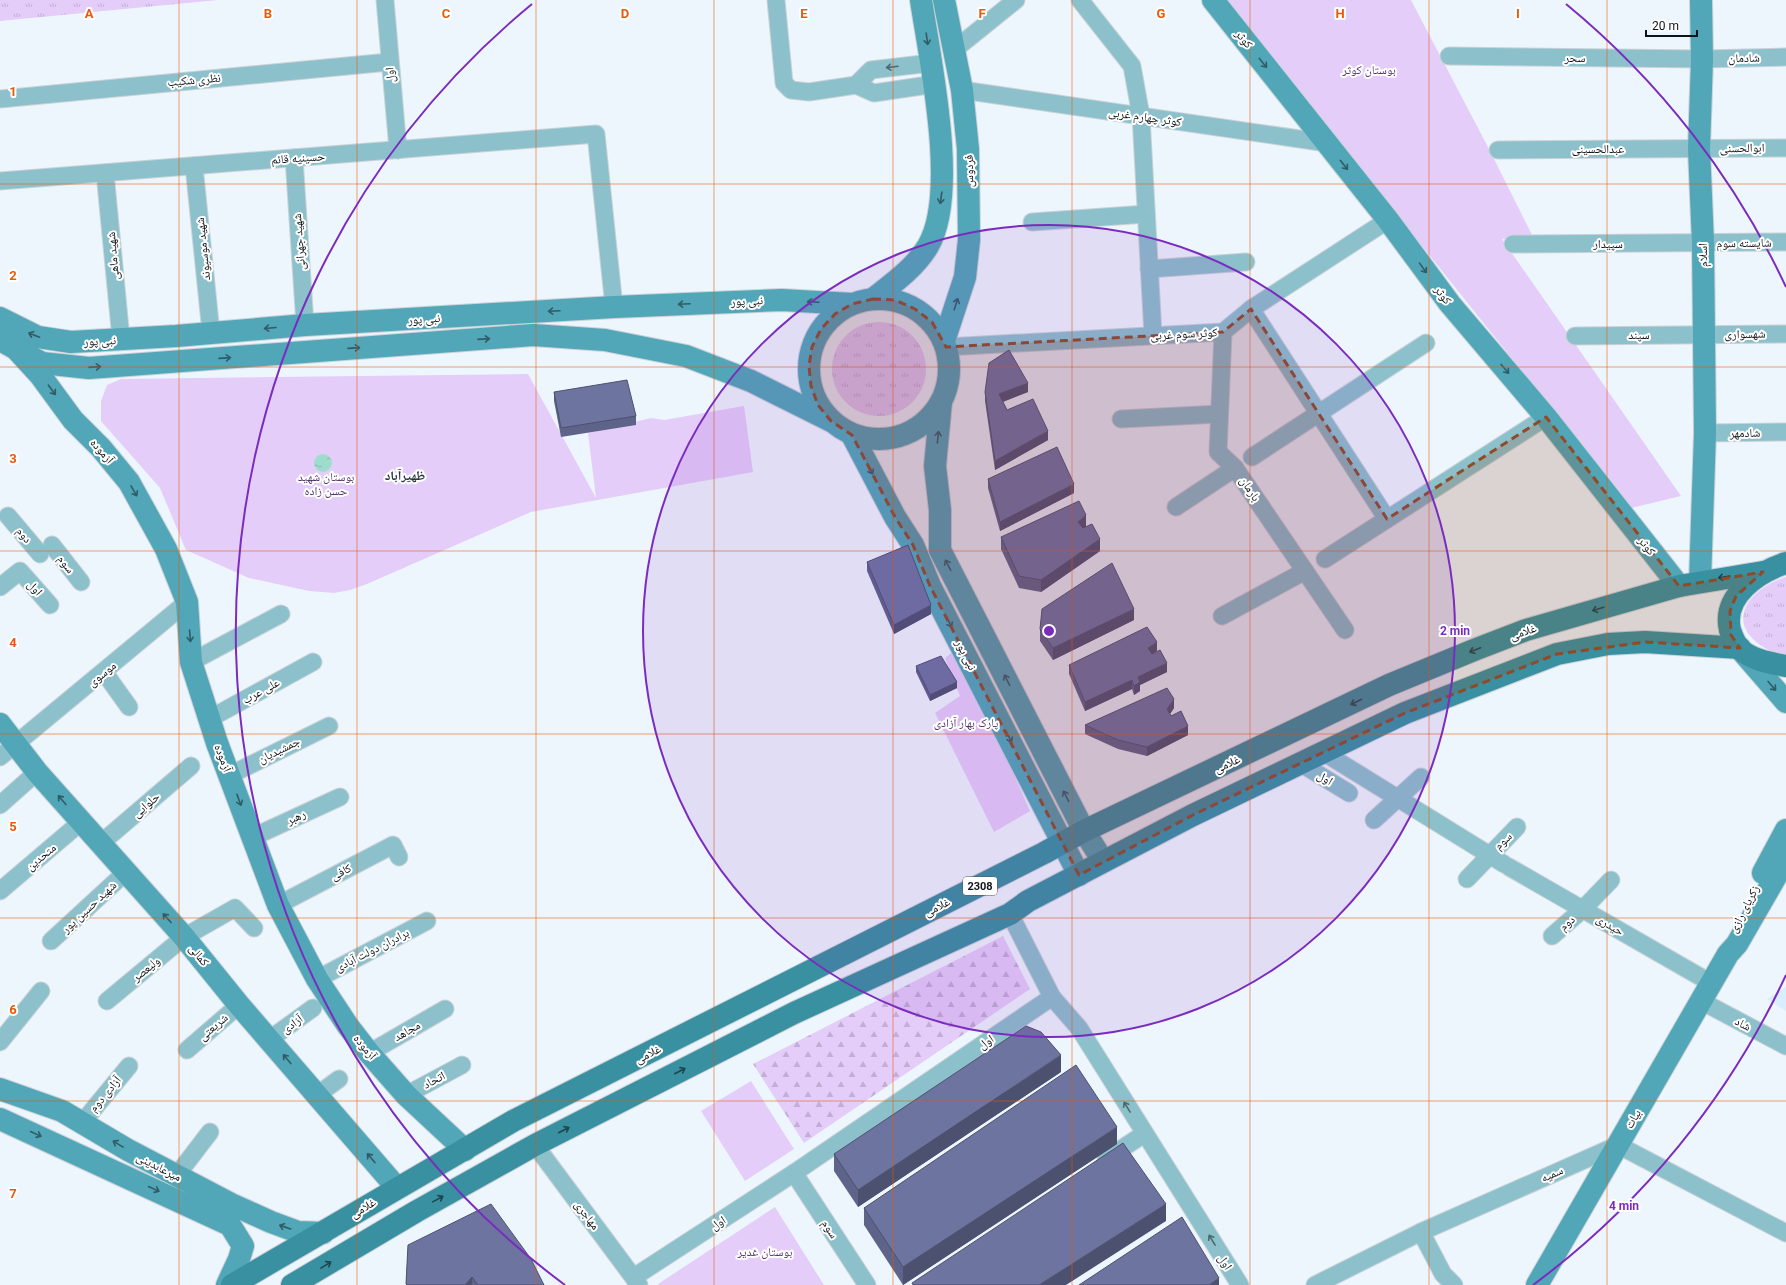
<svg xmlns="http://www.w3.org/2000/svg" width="1786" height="1285" viewBox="0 0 1786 1285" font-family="Roboto,'Noto Naskh Arabic',sans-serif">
  <defs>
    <pattern id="grass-tufts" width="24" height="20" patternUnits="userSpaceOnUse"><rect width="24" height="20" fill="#e5cdfa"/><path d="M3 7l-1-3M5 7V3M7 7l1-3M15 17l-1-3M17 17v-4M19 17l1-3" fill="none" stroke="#c3afd6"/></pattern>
    <pattern id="forest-firs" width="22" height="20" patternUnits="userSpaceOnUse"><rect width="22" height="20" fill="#e5cdfa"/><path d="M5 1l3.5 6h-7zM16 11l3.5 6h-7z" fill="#c3afd6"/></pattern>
    <pattern id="water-ripples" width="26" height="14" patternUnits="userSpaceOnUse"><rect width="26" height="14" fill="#9edcce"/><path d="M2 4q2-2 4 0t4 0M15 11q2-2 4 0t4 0" fill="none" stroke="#87bcb0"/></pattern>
  </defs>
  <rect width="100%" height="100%" fill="#eef6fd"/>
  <!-- built -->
  <polygon fill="#d9eeff" points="1786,987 1786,1011 1767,999"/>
  <!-- grass -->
  <g fill="url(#grass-tufts)">
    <polygon points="0,0 218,0 0,21"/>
    <circle cx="879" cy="369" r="47"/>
    <path d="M1786 577V655C1774 654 1765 649 1755 641 1725 614 1758 585 1786 577Z"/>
  </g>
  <!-- forest -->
  <polygon fill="url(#forest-firs)" points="1003,936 1030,989 804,1143 753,1064"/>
  <!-- park -->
  <g fill="#e5cdfa">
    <polygon points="1226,0 1411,0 1489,149 1533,237 1502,239 1681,496 1631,508"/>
    <polygon points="528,374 596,498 588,433 651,418 664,420 744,406 753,472 531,512 367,584 350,590 334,593 309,591 249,578 186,550 160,488 101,421 101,401 107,385 121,379"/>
    <polygon points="958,648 1030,811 994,832 935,713 960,696 945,658"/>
    <polygon points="751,1081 794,1149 745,1181 701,1111"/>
    <polygon points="775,1207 824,1285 659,1285 658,1284"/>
  </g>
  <!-- water -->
  <circle fill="url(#water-ripples)" cx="323" cy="463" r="9"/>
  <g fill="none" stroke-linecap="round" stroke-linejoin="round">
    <defs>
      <g id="street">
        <polyline points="385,0 398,150"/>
        <polyline points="776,0 784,83 791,90 809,92 856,85 874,93 935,84"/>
        <polyline points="1080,0 1132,66 1141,116 1153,335"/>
        <polyline points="954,50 1016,0"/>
        <polyline points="1449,56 1702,59 1786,57"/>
        <polyline points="856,85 871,70 931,63"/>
        <polyline points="962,90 1327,143"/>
        <polyline points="0,99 389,62"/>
        <polyline points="1498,150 1786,148"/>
        <polyline points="294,158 305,325"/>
        <polyline points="194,166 211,333"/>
        <polyline points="105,173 121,339"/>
        <polyline points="0,181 596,134 614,307"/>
        <polyline points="1032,222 1146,214"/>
        <polyline points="1513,244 1786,242"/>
        <polyline points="1149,269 1246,262"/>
        <polyline points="1251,309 1387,519"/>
        <polyline points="1223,332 1218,452 1235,468 1345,630"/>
        <polyline points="1575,336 1786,334"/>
        <polyline points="946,347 1223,332 1251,309 1388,220"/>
        <polyline points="1121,419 1219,414"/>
        <polyline points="1705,433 1786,432"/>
        <polyline points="1252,457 1426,343"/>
        <polyline points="1176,507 1235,468"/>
        <polyline points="8,516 40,554"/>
        <polyline points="52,545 81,582"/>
        <polyline points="1325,559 1546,417"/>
        <polyline points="0,587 20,571 50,605"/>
        <polyline points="1222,616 1305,571"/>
        <polyline points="191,662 281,614"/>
        <polyline points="104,672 129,707"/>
        <polyline points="209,719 313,662"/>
        <polyline points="1323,752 1504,864"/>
        <polyline points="0,757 187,602"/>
        <polyline points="1300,763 1349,793"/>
        <polyline points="230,775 329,726"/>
        <polyline points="0,805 37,772"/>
        <polyline points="1374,820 1421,777"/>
        <polyline points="253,837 340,797"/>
        <polyline points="100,844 191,766"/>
        <polyline points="1509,867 1711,983"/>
        <polyline points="1467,879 1517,827"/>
        <polyline points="0,891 81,822"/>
        <polyline points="278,905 393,845 399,857"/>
        <polyline points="1010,914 1052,997 1079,1028 1240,1285"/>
        <polyline points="1552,936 1583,909 1611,880"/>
        <polyline points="51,941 126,872"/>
        <polyline points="317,979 427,921"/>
        <polyline points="107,1001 184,937 235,908 254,928"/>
        <polyline points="1701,1001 1786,1046"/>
        <polyline points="270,1039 313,1008"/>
        <polyline points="0,1042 41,991"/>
        <polyline points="187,1050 239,1005"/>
        <polyline points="369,1053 445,1009"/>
        <polyline points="317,1095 339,1079"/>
        <polyline points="406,1095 462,1065"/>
        <polyline points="82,1123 129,1066"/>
        <polyline points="535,1145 639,1285"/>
        <polyline points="1106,1159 1144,1134"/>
        <polyline points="794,1173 867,1285"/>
        <polyline points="177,1175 210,1132"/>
        <polyline points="1421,1232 1443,1274 1454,1285"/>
        <polyline points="634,1277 794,1173 1052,997"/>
        <polyline points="1315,1285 1421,1232 1618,1145 1786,1233"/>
      </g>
      <g id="secondary">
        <polyline points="1213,0 1388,220 1450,304 1546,417 1679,586"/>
        <circle cx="879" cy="369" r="70"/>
        <path d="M873 299C892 284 915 268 928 246 959 194 930 60 921 0"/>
        <polyline points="0,318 38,337 71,342 176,336 305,325 614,307 782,300 852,304"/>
        <polyline points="0,340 42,363 89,368 533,335 605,340 686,356 751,381 831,421"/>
        <polyline points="944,341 965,277 969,240 968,149 962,90 944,0"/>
        <polyline points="17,350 40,375 73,420 101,448 129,482 166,549 187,602 191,662 217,743 278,905 317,979 348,1026 369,1053 406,1095 465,1150"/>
        <polyline points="941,402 935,466 940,510 940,550 1084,831 1103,861"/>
        <polyline points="852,435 895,517 913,545 930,586 1079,875"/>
        <polyline points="1700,581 1705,433 1703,243 1699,149 1702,59 1701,0"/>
        <polyline points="1740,649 1786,702"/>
        <polyline points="0,724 37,772 184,937 239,1005 397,1188"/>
        <polyline points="1763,873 1786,830"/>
        <polyline points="0,1089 62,1111 128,1150 231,1204 271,1222 298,1232 323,1233"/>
        <polyline points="0,1119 230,1225 243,1246 239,1259 227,1285"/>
        <polyline points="1537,1285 1728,954 1737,944 1786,859"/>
      </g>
      <g id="primary">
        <path d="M1786 563C1758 572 1722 596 1730 630 1732 636 1735 644 1740 649 1752 660 1770 663 1786 666"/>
        <polyline points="232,1285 513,1121 1044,853 1084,831 1389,685 1474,650 1526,630 1679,586 1763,572"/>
        <polyline points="292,1285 417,1211 535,1145 794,1013 1010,914 1028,901 1193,815 1405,713 1557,654 1608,644 1645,642 1740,648"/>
      </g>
    </defs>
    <!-- street casing -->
    <use href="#street" stroke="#cad2d8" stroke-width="19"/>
    <!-- secondary casing -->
    <use href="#secondary" stroke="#cad2d8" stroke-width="24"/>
    <!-- primary casing -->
    <use href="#primary" stroke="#cad2d8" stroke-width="24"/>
    <!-- street -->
    <use href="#street" stroke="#8cc1cb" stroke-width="17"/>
    <!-- secondary -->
    <use href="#secondary" stroke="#51a6b7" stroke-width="22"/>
    <!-- primary -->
    <use href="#primary" stroke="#3890a0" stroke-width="22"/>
  </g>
  <!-- wall -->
  <g fill="#5e6489">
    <polygon points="554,392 636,416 636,425 561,437 554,401"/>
    <polygon points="985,392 1028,392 1003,402 1007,410 1048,440 995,470 985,401"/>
    <polygon points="988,479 1074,493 1000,531 988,488"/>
    <polygon points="1086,526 1100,551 1041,592 1019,588 1001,549 1001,537"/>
    <polygon points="867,562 931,614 894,634 867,571"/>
    <polygon points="1134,620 1053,660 1040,641 1040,629"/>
    <polygon points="1157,651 1152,654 1167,672 1140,685 1140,691 1134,695 1132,689 1085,711 1069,674 1069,665"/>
    <polygon points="916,666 957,688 930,701 916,672"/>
    <polygon points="1174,708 1170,714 1188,735 1147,756 1118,749 1085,734 1085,725"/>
    <polygon points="1061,1072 858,1207 834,1171 834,1154"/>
    <polygon points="1117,1144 903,1285 864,1225 864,1208"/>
    <polygon points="408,1245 544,1285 406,1285"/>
  </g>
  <!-- shaded-wall -->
  <g fill="#4c516f">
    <polygon points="1028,383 1028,392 999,403 999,394"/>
    <polygon points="1048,431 1048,440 995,470 995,461"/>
    <polygon points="1074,484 1074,493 1000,531 1000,522"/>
    <polygon points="1086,515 1086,527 1078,533 1078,522"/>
    <polygon points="1100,539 1100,551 1041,592 1041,580"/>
    <polygon points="931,605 931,614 894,634 894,625"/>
    <polygon points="1134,609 1134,620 1053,660 1053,648"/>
    <polygon points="1157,642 1157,651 1148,657 1148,648"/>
    <polygon points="1167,663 1167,672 1140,685 1140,691 1134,695 1134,686 1138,677"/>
    <polygon points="1132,680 1132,689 1085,711 1085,702"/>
    <polygon points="957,682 957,688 930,701 930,695"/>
    <polygon points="1174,699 1174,708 1167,718 1167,709"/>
    <polygon points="1188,726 1188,735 1147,756 1147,747"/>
    <polygon points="1061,1055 1061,1072 858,1207 858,1190"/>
    <polygon points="1117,1127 1117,1144 903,1285 903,1267"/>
    <polygon points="1166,1204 1166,1221 1066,1285 1039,1285"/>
    <polygon points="472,1277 472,1285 465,1285"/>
    <polygon points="1219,1278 1219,1285 1209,1285"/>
  </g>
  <!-- building -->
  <g fill="#6d749f" stroke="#4c516f">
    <polygon points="1009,350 1028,383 999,394 1007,410 1033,399 1048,431 995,461 985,392 989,363"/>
    <polygon points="627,380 636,416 561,428 554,392"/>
    <polygon points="1057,447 1074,484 1000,522 988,479"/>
    <polygon points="1079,501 1086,515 1078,522 1083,528 1092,524 1100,539 1041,580 1019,576 1001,537"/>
    <polygon points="908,545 931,605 894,625 867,562"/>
    <polygon points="1112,563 1134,609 1053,648 1040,629 1042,609"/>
    <polygon points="1147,627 1157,642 1148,648 1152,654 1160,650 1167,663 1138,677 1140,682 1134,686 1132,680 1085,702 1069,665"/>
    <polygon points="941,656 957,682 930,695 916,666"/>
    <polygon points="1167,688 1174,699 1167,709 1171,716 1181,711 1188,726 1147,747 1118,740 1085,725"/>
    <polygon points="1026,1026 1041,1032 1061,1055 858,1190 834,1154"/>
    <polygon points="1076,1065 1117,1127 903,1267 864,1208"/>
    <polygon points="1123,1143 1166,1204 1039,1285 913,1285 912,1283"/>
    <polygon points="491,1204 531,1259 544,1285 478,1285 472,1277 465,1285 408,1285 406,1284 408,1245"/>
    <polygon points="1182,1217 1219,1278 1209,1285 1079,1285"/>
  </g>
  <!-- one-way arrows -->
  <defs><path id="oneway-shaft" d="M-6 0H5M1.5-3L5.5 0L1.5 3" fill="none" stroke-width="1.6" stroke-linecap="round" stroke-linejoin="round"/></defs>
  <g stroke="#305c67">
    <use href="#oneway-shaft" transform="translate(927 39) rotate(82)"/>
    <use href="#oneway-shaft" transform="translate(1263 63) rotate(51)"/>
    <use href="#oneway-shaft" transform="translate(1344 165) rotate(52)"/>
    <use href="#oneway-shaft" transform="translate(941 198) rotate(98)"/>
    <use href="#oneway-shaft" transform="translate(1423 268) rotate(54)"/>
    <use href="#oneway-shaft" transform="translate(813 302) rotate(-177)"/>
    <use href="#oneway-shaft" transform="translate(684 304) rotate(177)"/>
    <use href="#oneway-shaft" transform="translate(956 304) rotate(-72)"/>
    <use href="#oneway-shaft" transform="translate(554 311) rotate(177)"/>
    <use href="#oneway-shaft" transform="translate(270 328) rotate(175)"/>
    <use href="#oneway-shaft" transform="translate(34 335) rotate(-159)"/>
    <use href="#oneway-shaft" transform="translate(484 339) rotate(-4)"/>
    <use href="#oneway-shaft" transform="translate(354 348) rotate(-4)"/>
    <use href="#oneway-shaft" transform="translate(225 358) rotate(-4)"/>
    <use href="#oneway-shaft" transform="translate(95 367) rotate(-4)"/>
    <use href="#oneway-shaft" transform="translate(1505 369) rotate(50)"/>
    <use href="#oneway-shaft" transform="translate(52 390) rotate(53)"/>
    <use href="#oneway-shaft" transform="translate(938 437) rotate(-84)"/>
    <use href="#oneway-shaft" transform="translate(870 469) rotate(63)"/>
    <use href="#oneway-shaft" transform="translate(134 491) rotate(60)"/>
    <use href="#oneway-shaft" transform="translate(948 565) rotate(-117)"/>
    <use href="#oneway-shaft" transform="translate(949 622) rotate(63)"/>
    <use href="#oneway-shaft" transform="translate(190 636) rotate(86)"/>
    <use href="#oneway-shaft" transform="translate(1007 680) rotate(-117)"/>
    <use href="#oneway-shaft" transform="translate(1772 686) rotate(49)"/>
    <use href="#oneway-shaft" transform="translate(1009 737) rotate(63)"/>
    <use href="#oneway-shaft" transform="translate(1066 796) rotate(-117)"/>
    <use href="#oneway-shaft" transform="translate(62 800) rotate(-131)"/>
    <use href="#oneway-shaft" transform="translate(239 800) rotate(70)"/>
    <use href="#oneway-shaft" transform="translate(167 918) rotate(-132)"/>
    <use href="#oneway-shaft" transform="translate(287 1059) rotate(-130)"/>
    <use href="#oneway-shaft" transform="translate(36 1134) rotate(25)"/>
    <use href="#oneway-shaft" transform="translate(118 1144) rotate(-149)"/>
    <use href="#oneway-shaft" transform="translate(371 1158) rotate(-131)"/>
    <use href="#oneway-shaft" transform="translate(154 1189) rotate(25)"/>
    <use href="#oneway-shaft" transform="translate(285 1227) rotate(-161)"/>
  </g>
  <g stroke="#4d6a71">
    <use href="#oneway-shaft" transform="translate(892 67) rotate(173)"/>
    <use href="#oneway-shaft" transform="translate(1127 1107) rotate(-122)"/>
    <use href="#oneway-shaft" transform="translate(1212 1240) rotate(-122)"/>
  </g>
  <g stroke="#1f454e">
    <use href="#oneway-shaft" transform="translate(1724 577) rotate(172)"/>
    <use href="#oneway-shaft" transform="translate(1598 609) rotate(163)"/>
    <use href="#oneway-shaft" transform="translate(1475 650) rotate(159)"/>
    <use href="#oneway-shaft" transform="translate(1356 702) rotate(154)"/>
    <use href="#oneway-shaft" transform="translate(680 1071) rotate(-27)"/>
    <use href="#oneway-shaft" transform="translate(564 1130) rotate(-27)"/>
    <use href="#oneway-shaft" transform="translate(438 1199) rotate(-29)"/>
    <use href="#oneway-shaft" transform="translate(326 1265) rotate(-31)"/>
  </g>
  <!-- marked area -->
  <path fill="#914a25" fill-opacity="0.2" stroke="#914a25" stroke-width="3" stroke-dasharray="8 5" stroke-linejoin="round" d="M873 299 895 300 915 309 932 322 946 347 1223 332 1251 309 1387 519 1546 417 1679 586 1763 572 1736 596 1730 611 1731 635 1740 648 1645 642 1557 654 1405 713 1193 815 1079 875 930 586 913 545 895 517 852 435 831 421 818 405 811 386 809 366 812 347 821 329 835 314 852 304Z"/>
  <!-- grid -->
  <path fill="none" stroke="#e8590c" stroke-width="1" stroke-opacity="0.55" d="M179 0V1285M357 0V1285M536 0V1285M714 0V1285M893 0V1285M1072 0V1285M1250 0V1285M1429 0V1285M1607 0V1285M0 184H1786M0 367H1786M0 551H1786M0 734H1786M0 918H1786M0 1101H1786"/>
  <!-- distance rings -->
  <circle cx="1049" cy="631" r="406" fill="#7b2cbf" fill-opacity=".12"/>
  <g fill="none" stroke="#7b2cbf" stroke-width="2">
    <circle cx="1049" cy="631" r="406"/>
    <path d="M1786 975A813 813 0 0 1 1533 1285M565 1285A813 813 0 0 1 532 4M1566 4A813 813 0 0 1 1786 287"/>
  </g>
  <g text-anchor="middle" stroke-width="4" stroke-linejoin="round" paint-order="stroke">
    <!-- shield labels -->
    <rect fill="#fff" stroke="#565a5d" stroke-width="1" x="963" y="877" width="34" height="18" rx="3"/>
    <g font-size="11" font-weight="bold" fill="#0e1317">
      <text x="980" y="890">2308</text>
    </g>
    <!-- street labels -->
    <g font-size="12" fill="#0e1317" stroke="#fff">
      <text transform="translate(1244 39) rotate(51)" y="4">کوثر</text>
      <text transform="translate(1575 58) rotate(1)" y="4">سحر</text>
      <text transform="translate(1744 58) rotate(-1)" y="4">شادمان</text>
      <text transform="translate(390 75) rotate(-96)" y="4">اول</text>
      <text transform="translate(194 80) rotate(-5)" y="4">نظری شکیب</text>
      <text transform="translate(1145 117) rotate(8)" y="4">کوثر چهارم غربی</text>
      <text transform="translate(1742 148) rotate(-1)" y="4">ابوالحسنی</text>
      <text x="1598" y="153">عبدالحسینی</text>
      <text transform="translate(298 158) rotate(-4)" y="4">حسینیه قائم</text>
      <text transform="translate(969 171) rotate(-91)" y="4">فردوس</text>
      <text transform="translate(299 242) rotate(-94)" y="4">شهید جهرانی</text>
      <text transform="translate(1744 243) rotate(-1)" y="4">شایسته سوم</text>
      <text x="1608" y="248">سپیدار</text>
      <text transform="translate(203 249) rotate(-96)" y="4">شهید موسیوند</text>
      <text transform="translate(1703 255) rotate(-91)" y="4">اسلام</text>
      <text transform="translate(113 256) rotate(-95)" y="4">شهید ماهی</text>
      <text transform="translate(1443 295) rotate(53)" y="4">کوثر</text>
      <text transform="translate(747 301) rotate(-3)" y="4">نبی پور</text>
      <text transform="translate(424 319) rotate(-4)" y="4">نبی پور</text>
      <text transform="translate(1184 334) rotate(-3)" y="4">کوثر سوم غربی</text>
      <text transform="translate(1745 334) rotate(-1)" y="4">شهسواری</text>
      <text x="1639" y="339">سپند</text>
      <text transform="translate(100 341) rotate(-3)" y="4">نبی پور</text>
      <text transform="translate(1745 433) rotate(-1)" y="4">شادمهر</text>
      <text transform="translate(102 451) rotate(49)" y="4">آزموده</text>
      <text transform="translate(1250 489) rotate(56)" y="4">بارمان</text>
      <text transform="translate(24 535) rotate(50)" y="4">دوم</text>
      <text transform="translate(1647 546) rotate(52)" y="4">کوثر</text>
      <text transform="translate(66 564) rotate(52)" y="4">سوم</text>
      <text transform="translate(35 588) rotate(49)" y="4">اول</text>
      <text transform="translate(1523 632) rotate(-19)" y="4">غلامی</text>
      <text transform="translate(966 655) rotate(63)" y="4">نبی پور</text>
      <text transform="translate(102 674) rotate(-39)" y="4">موسوی</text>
      <text transform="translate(261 691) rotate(-29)" y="4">علی عرب</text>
      <text transform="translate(279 750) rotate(-26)" y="4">جمشیدیان</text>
      <text transform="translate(223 758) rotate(69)" y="4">آزموده</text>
      <text transform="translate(1227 764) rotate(-25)" y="4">غلامی</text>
      <text transform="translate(1325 778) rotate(31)" y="4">اول</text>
      <text transform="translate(146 805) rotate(-41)" y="4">حلوایی</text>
      <text transform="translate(296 817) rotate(-25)" y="4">رهبر</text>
      <text transform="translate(1503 841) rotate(-44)" y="4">سوم</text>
      <text transform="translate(41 857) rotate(-40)" y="4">متحدین</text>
      <text transform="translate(341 872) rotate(-27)" y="4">کافی</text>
      <text transform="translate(89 907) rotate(-43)" y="4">شهید حسین پور</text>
      <text transform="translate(937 907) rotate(-27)" y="4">غلامی</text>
      <text transform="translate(1744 909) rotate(-63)" y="4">زکریای رازی</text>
      <text transform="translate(1567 923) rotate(-41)" y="4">دوم</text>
      <text transform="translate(1610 925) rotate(30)" y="4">حیدری</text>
      <text transform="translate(372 950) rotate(-27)" y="4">برادران دولت آبادی</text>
      <text transform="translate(199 955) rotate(51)" y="4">کمالی</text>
      <text transform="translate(146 969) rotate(-39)" y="4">ولیعصر</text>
      <text transform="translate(292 1024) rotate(-36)" y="4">آزادی</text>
      <text transform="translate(1743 1024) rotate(28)" y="4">شاد</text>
      <text transform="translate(213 1027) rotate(-41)" y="4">شریعتی</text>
      <text transform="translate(407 1031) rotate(-30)" y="4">مجاهد</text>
      <text transform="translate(986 1042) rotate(-34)" y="4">اول</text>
      <text transform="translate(365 1047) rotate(51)" y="4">آزموده</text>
      <text transform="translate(648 1054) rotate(-27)" y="4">غلامی</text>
      <text transform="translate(434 1080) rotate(-28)" y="4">اتحاد</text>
      <text transform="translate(105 1094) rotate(-50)" y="4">آزادی دوم</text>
      <text transform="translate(1633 1119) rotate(-60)" y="4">بیات</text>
      <text transform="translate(159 1167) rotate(27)" y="4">میرعابدینی</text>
      <text transform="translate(1552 1174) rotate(-24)" y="4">سمیه</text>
      <text transform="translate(363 1208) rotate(-31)" y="4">غلامی</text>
      <text transform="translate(587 1215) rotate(53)" y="4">مهاجری</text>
      <text transform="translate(718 1223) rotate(-33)" y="4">اول</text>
      <text transform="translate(830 1229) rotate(57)" y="4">سوم</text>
      <text transform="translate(1225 1262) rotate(58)" y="4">اول</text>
    </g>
    <!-- park labels -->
    <g font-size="12" fill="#55356c" stroke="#fff">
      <text x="1369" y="74">بوستان کوثر</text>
      <text x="326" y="481">بوستان شهید<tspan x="326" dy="14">حسن زاده</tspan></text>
      <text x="966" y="727">پارک بهار آزادی</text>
      <text x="765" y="1256">بوستان غدیر</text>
    </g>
    <!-- neighbourhood labels -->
    <g font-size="13" font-weight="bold" fill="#29343d" stroke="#fff">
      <text x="405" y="480">ظهیرآباد</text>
    </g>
  </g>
  <g font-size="13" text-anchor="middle" font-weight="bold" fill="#e8590c" stroke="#fff" stroke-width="4" stroke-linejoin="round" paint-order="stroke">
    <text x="89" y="18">A</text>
    <text x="268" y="18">B</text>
    <text x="446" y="18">C</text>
    <text x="625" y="18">D</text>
    <text x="804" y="18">E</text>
    <text x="982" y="18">F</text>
    <text x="1161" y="18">G</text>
    <text x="1340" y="18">H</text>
    <text x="1518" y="18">I</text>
    <text x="13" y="96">1</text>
    <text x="13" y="280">2</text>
    <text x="13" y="463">3</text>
    <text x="13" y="647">4</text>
    <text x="13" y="831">5</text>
    <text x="13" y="1014">6</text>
    <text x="13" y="1198">7</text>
  </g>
  <circle cx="1049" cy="631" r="6" fill="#7b2cbf" stroke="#fff" stroke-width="2"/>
  <g font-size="12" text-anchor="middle" font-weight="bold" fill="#7b2cbf" stroke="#fff" stroke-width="4" stroke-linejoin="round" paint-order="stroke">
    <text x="1455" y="635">2 min</text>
    <text x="1624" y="1210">4 min</text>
  </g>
  <!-- scale -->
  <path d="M1646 30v6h51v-6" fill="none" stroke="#0e1317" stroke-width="2"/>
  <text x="1652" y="30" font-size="12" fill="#0e1317" stroke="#ffffff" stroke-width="3" paint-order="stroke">20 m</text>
</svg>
